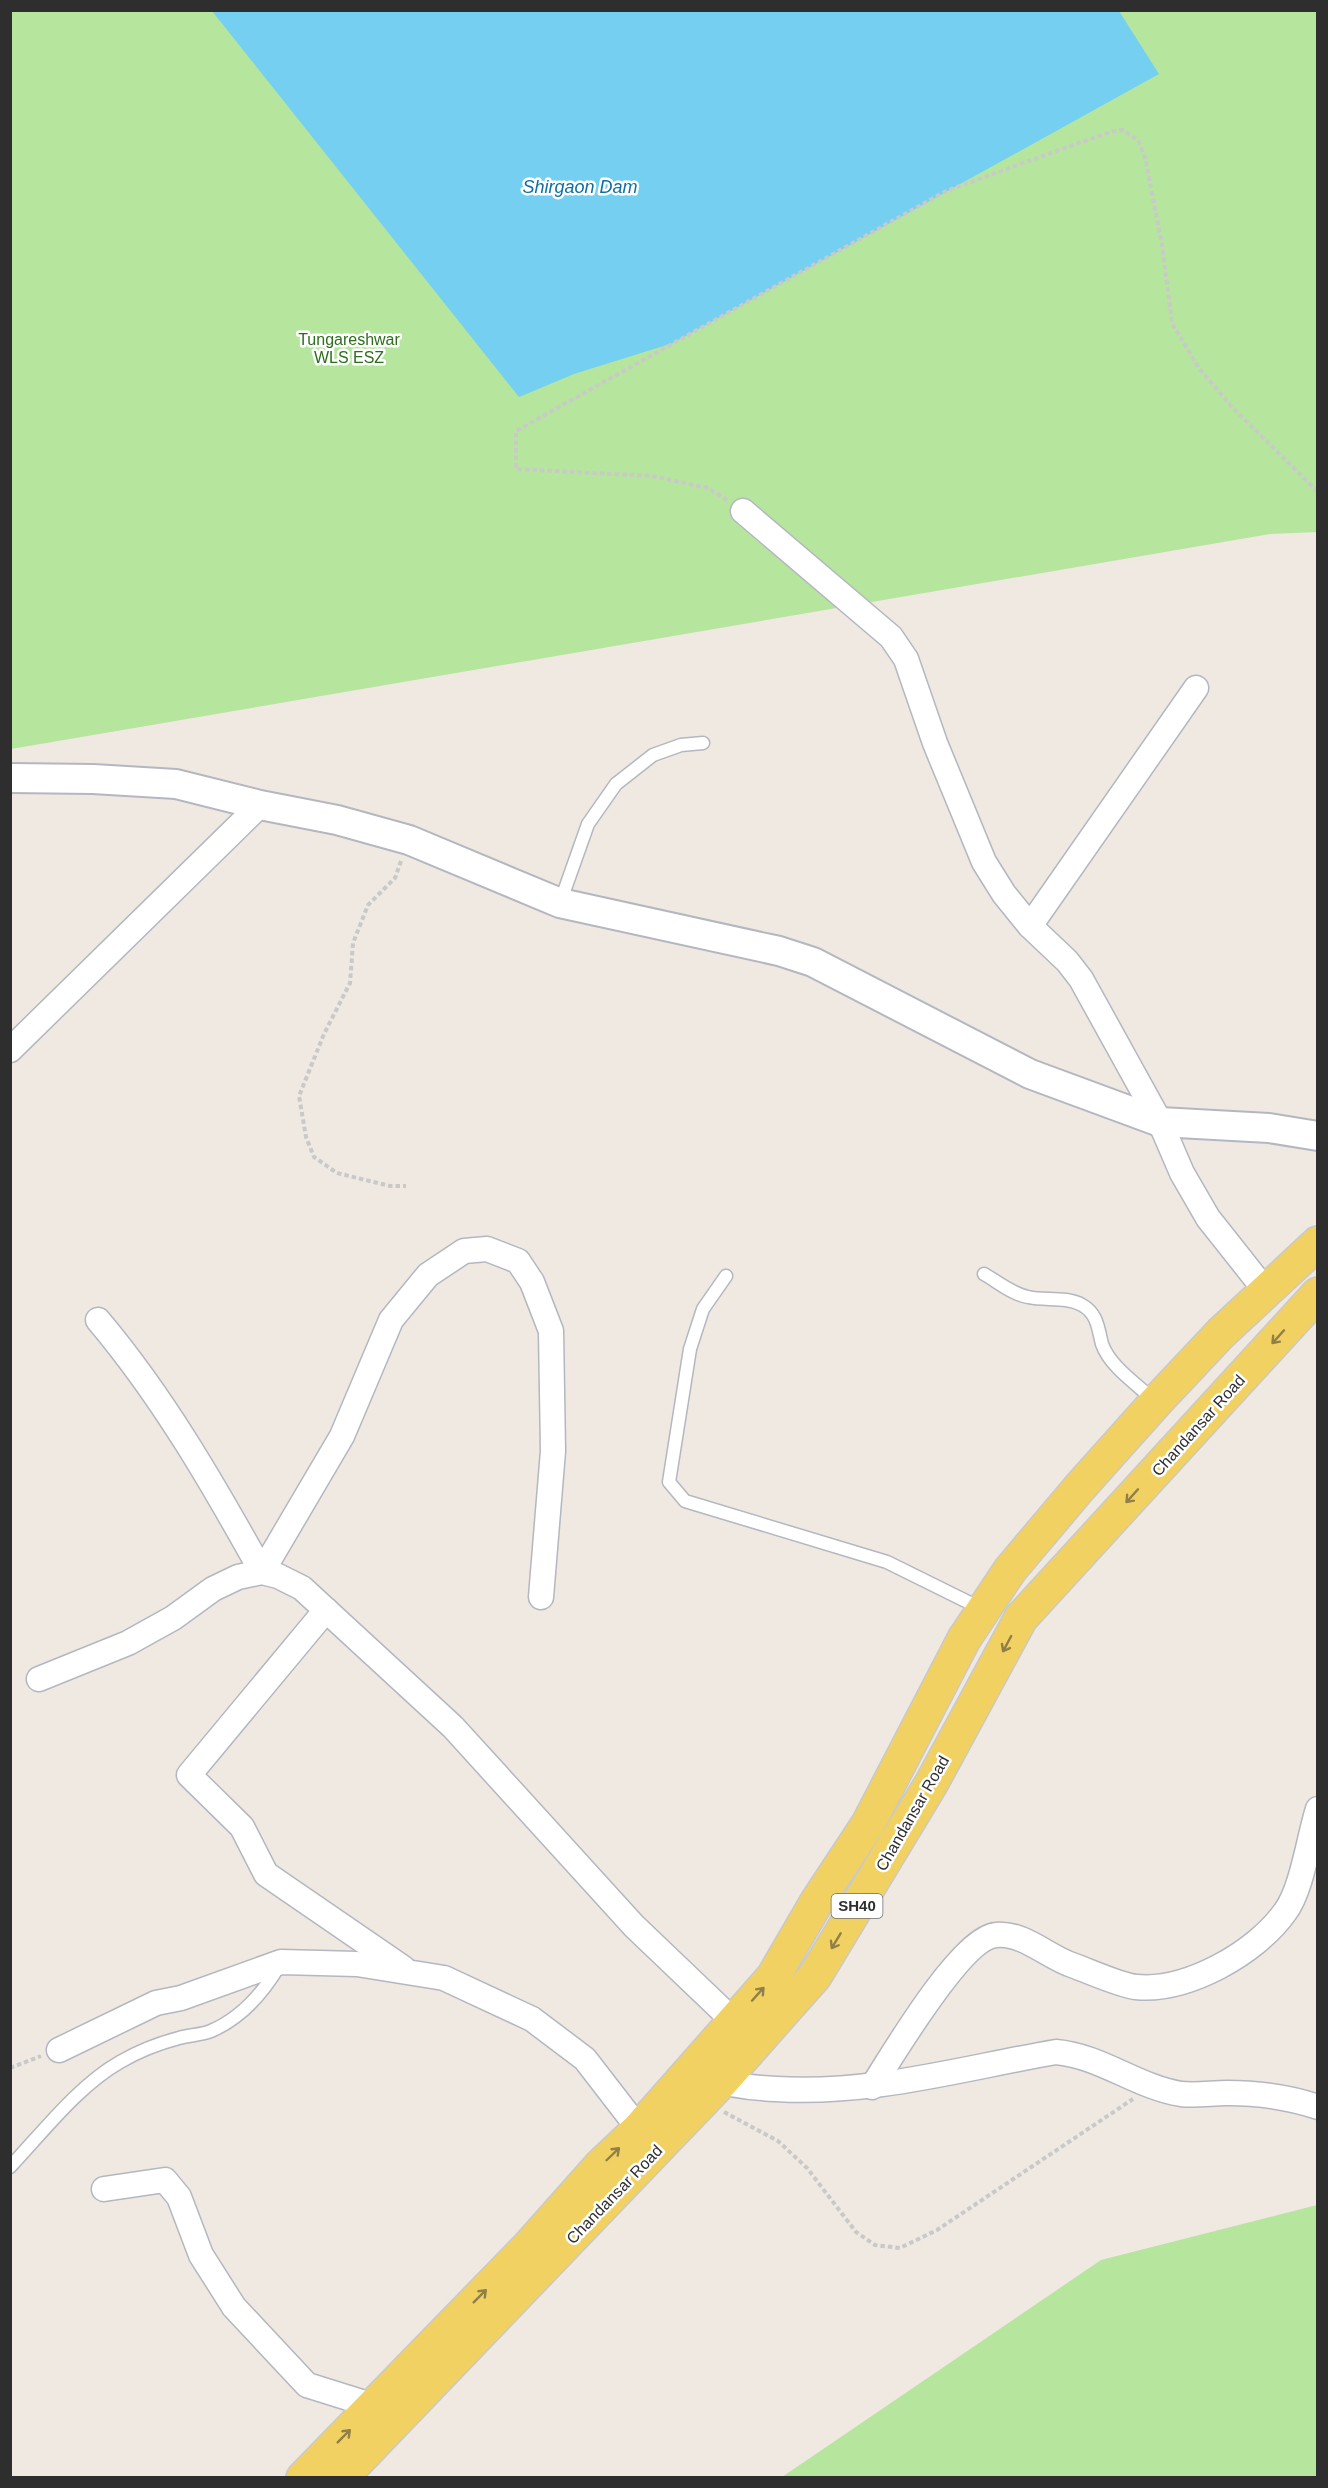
<svg xmlns="http://www.w3.org/2000/svg" width="1328" height="2488" viewBox="0 0 1328 2488" font-family="Arial,sans-serif">
  <rect width="100%" height="100%" fill="#efe9e1"/>
  <!-- green -->
  <g fill="#b6e59e">
    <polygon points="11,11 1317,11 1317,532 1270,534 11,749"/>
    <polygon points="1317,2205 1317,2477 782,2477 1101,2260"/>
  </g>
  <!-- water -->
  <polygon fill="#75cff0" points="212,11 1119,11 1159,74 673,343 574,374 519,397"/>
  <g fill="none" stroke-linecap="round" stroke-linejoin="round">
    <defs>
      <g id="service">
        <polyline points="560,903 588,824 616,784 653,755 681,745 703,743"/>
        <path d="M984 1274C998 1282 1012 1294 1028 1297 1045 1301 1066 1296 1082 1305 1098 1314 1098 1329 1102 1344 1110 1367 1138 1385 1155 1401"/>
        <polyline points="726,1276 703,1309 690,1349 669,1482 685,1501 887,1562 982,1609"/>
        <path d="M10 2167C43 2132 78 2086 120 2062 137 2052 160 2043 179 2038 189 2035 201 2035 211 2031 241 2018 263 1993 279 1966"/>
      </g>
      <g id="minor">
        <polyline points="743,511 891,637 906,659 935,743 984,862 1004,894 1030,926 1067,961 1081,979 1160,1122 1182,1173 1208,1218 1265,1290"/>
        <polyline points="1030,926 1196,688"/>
        <polyline points="10,1050 260,805"/>
        <path d="M98 1320C163 1397 213 1484 262 1572"/>
        <polyline points="262,1572 342,1436 391,1320 428,1275 464,1251 487,1249 518,1261 532,1282 551,1331 553,1451 541,1597"/>
        <polyline points="326,1610 189,1775 242,1827 266,1874 403,1968"/>
        <polyline points="39,1679 128,1643 173,1618 213,1589 238,1577 262,1572 278,1576 302,1588 453,1727 634,1926 746,2033"/>
        <polyline points="59,2050 156,2003 181,1998 281,1962 357,1964 444,1978 532,2019 585,2059 639,2129"/>
        <path d="M709 2078C731 2086 753 2088 776 2089 871 2095 963 2068 1056 2052 1101 2056 1137 2087 1181 2094 1196 2096 1212 2093 1227 2093 1258 2093 1289 2097 1318 2107"/>
        <path d="M872 2087C892 2056 961 1938 996 1935 1023 1932 1048 1957 1072 1965 1089 1971 1119 1985 1136 1987 1187 1992 1256 1953 1285 1912 1302 1890 1309 1837 1318 1809"/>
        <polyline points="104,2189 165,2180 179,2197 201,2255 234,2307 307,2385 374,2406"/>
      </g>
      <polyline id="tertiary" points="10,778 93,779 176,784 260,805 337,820 409,840 560,903 779,951 813,962 1030,1074 1160,1122 1269,1128 1318,1136"/>
      <g id="primary">
        <polyline points="303,2478 529,2246 601,2165 639,2129 773,1977 816,1903 868,1824 964,1639 1010,1570 1080,1487 1156,1402 1221,1333 1318,1243"/>
        <polyline points="341,2478 721,2082 815,1976 931,1784 1021,1618 1318,1294"/>
      </g>
    </defs>
    <!-- service casing -->
    <use href="#service" stroke="#b4b7c1" stroke-width="15"/>
    <!-- minor casing -->
    <use href="#minor" stroke="#b4b7c1" stroke-width="27"/>
    <!-- tertiary casing -->
    <use href="#tertiary" stroke="#b4b7c1" stroke-width="32"/>
    <!-- primary casing -->
    <use href="#primary" stroke="#c9c9c9" stroke-width="36"/>
    <!-- path -->
    <g stroke="#c9c9c9" stroke-width="4" stroke-dasharray="4.5 3" stroke-linecap="butt">
      <polyline points="727,500 708,488 652,476 516,469 516,431 946,191 1084,141 1114,131 1123,130 1138,140 1145,157 1162,245 1172,323 1198,367 1231,406 1318,492"/>
      <polyline points="401,861 395,878 368,905 353,943 350,983 324,1034 299,1096 306,1137 314,1157 337,1173 390,1186 406,1186"/>
      <polyline points="10,2068 41,2056"/>
      <polyline points="724,2112 778,2141 807,2168 856,2232 875,2245 900,2248 937,2230 1133,2099"/>
    </g>
    <!-- service -->
    <use href="#service" stroke="#fff" stroke-width="12"/>
    <!-- minor -->
    <use href="#minor" stroke="#fff" stroke-width="24"/>
    <!-- tertiary -->
    <use href="#tertiary" stroke="#fff" stroke-width="28"/>
    <!-- primary -->
    <use href="#primary" stroke="#f2d163" stroke-width="33"/>
  </g>
  <!-- one-way arrows -->
  <defs><path id="oneway-shaft" d="M-6 0H5M1.5-3L5.5 0L1.5 3" fill="none" stroke-width="1.6" stroke-linecap="round" stroke-linejoin="round" transform="scale(1.5)"/></defs>
  <g stroke="#908048">
    <use href="#oneway-shaft" transform="translate(1278 1337) rotate(132)"/>
    <use href="#oneway-shaft" transform="translate(1132 1496) rotate(132)"/>
    <use href="#oneway-shaft" transform="translate(1007 1644) rotate(118)"/>
    <use href="#oneway-shaft" transform="translate(836 1941) rotate(121)"/>
    <use href="#oneway-shaft" transform="translate(758 1994) rotate(-48)"/>
    <use href="#oneway-shaft" transform="translate(613 2154) rotate(-44)"/>
    <use href="#oneway-shaft" transform="translate(480 2296) rotate(-45)"/>
    <use href="#oneway-shaft" transform="translate(344 2436) rotate(-45)"/>
  </g>
  <g text-anchor="middle" stroke-width="5" stroke-linejoin="round" paint-order="stroke">
    <!-- shield labels -->
    <rect fill="#fff" stroke="#6d6d6d" stroke-width="1.5" x="831.5" y="1894" width="51" height="24" rx="4.5"/>
    <g font-size="15" font-weight="bold" fill="#2e2e2e">
      <text x="857" y="1911">SH40</text>
    </g>
    <!-- park labels -->
    <g font-size="16" fill="#2c6e1b" stroke="#fff">
      <text x="349" y="345">Tungareshwar<tspan x="349" dy="18">WLS ESZ</tspan></text>
    </g>
    <!-- street labels -->
    <g font-size="16" fill="#2e2e2e" stroke="#fff">
      <text transform="translate(1198 1425) rotate(-48)" y="6">Chandansar Road</text>
      <text transform="translate(912 1813) rotate(-60)" y="6">Chandansar Road</text>
      <text transform="translate(614 2194) rotate(-46)" y="6">Chandansar Road</text>
    </g>
    <!-- water labels -->
    <g font-size="18" font-style="italic" fill="#0d6fa3" stroke="#fff">
      <text x="580" y="193">Shirgaon Dam</text>
    </g>
  </g>
  <!-- border -->
  <rect width="1328" height="2488" fill="none" stroke="#2e2e2e" stroke-width="24"/>
</svg>
